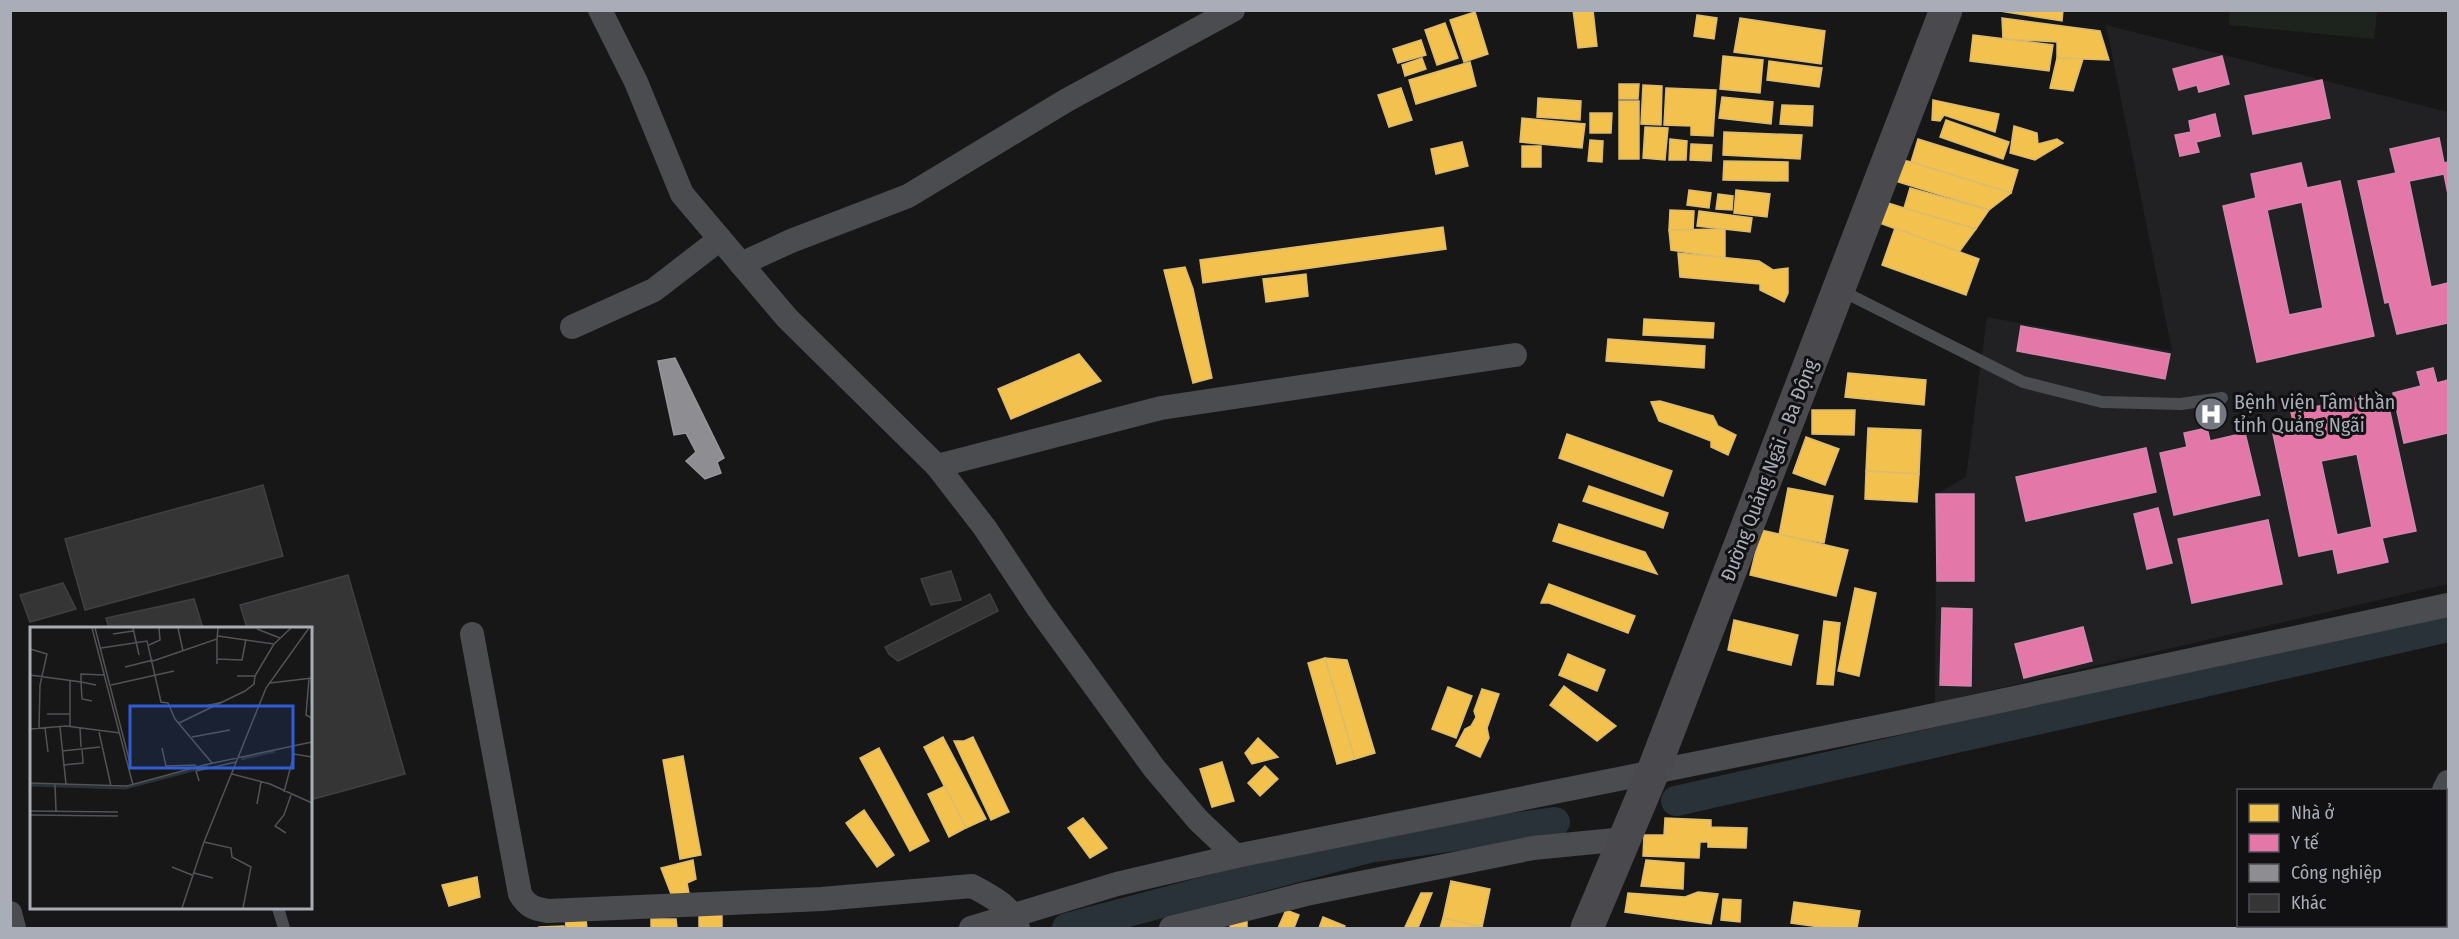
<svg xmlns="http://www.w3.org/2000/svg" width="2459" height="939" viewBox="0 0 2459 939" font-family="'Fira Sans Condensed',sans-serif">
  <rect width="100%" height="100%" fill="#171717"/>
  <!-- built -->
  <polygon fill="#212123" points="2106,25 2448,112 2448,584 1935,703 1936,494 1966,477 1987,317 2172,351"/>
  <!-- green -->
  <polygon fill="#1d241e" points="2230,11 2377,11 2374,39 2229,25"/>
  <!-- homes -->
  <g fill="#f2c14e" stroke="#dcbb6e" stroke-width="1.5">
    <polygon points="1573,10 1593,10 1597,46 1578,48"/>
    <polygon points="1994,10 2063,10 2062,21"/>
    <polygon points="1475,12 1488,54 1464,62 1450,20"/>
    <polygon points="1697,15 1717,18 1714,39 1694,36"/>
    <polygon points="1740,18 1825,31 1821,64 1734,52"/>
    <polygon points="2002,18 2100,31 2109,60 2057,58 2057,42 2003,39"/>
    <polygon points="1445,23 1458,58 1437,65 1425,30"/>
    <polygon points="1973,35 2053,45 2049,71 1970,61"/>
    <polygon points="1421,40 1426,55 1398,63 1393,49"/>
    <polygon points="1723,56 1763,60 1760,93 1720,89"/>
    <polygon points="1422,58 1426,69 1405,76 1402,65"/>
    <polygon points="2057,58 2083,59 2073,91 2050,88"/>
    <polygon points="1769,61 1822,68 1819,87 1767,80"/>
    <polygon points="1470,62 1476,86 1416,104 1409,80"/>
    <polygon points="1619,84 1639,84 1638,99 1619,99"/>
    <polygon points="1643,85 1662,86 1661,125 1641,124"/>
    <polygon points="1401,88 1412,120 1389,127 1378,95"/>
    <polygon points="1666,88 1716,90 1713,136 1691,135 1691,126 1664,125"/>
    <polygon points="1722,97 1773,102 1771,124 1719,118"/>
    <polygon points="1538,98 1581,101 1580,120 1537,117"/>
    <polygon points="1933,100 1999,114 1995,132 1944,115 1940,121 1932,120"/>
    <rect x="1619" y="101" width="20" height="58"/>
    <polygon points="1782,105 1813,106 1812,126 1780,124"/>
    <polygon points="1590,113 1612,113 1611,133 1590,133"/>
    <polygon points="1522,118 1585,124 1582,148 1520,142"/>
    <polygon points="1946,120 2009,142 2003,159 1940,137"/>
    <polygon points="2014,126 2037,133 2038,144 2057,139 2063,143 2035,160 2010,153"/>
    <polygon points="1645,127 1668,128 1665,160 1643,158"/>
    <polygon points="1724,132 1802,135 1800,159 1723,155"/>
    <polygon points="1670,139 1687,141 1686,160 1669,160"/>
    <polygon points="1918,139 2018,170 2011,193 1911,162"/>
    <polygon points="1590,140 1603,141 1602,162 1588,161"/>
    <polygon points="1462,142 1468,166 1436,174 1431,149"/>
    <polygon points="1691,144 1712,145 1711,161 1690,160"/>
    <rect x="1522" y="146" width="19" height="21"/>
    <polygon points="1899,159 1911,162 2011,193 1989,210 1892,180"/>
    <polygon points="1724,161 1788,162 1788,181 1723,180"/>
    <polygon points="1910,188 1989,210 1976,229 1904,208"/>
    <polygon points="1689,190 1711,193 1709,208 1687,205"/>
    <polygon points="1736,190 1770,194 1767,217 1734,213"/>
    <polygon points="1718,194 1733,196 1732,210 1716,209"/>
    <polygon points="1885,202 1904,208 1976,229 1959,252 1877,222"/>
    <polygon points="1670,210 1694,211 1693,231 1669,230"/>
    <polygon points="1699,211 1752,218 1750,232 1697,226"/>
    <polygon points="1443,227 1446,249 1203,283 1200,260"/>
    <polygon points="1895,228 1979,259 1966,295 1882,265"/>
    <polygon points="1725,229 1725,258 1671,250 1669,230"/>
    <polygon points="1678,253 1759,261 1773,270 1788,268 1788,293 1784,302 1760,290 1760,284 1680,277"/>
    <polygon points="1185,267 1193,289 1212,378 1193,383 1164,270"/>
    <polygon points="1306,274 1308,296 1266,302 1263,279"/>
    <polygon points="1644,319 1714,323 1713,338 1643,335"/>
    <polygon points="1608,339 1705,346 1704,368 1606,361"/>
    <polygon points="1079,354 1101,381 1011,419 998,389"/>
    <polygon points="1848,373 1926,380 1924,405 1845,397"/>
    <polygon points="1660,401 1713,416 1718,426 1736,435 1728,455 1711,447 1711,441 1659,421 1651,402"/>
    <polygon points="1812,410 1855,410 1854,435 1812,434"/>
    <polygon points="1868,428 1921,430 1919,474 1866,471"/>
    <polygon points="1567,434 1672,471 1663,496 1559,458"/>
    <polygon points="1806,437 1839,449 1825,485 1793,473"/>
    <polygon points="1866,471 1919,474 1917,502 1865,499"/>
    <polygon points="1589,486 1668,513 1663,528 1583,501"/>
    <polygon points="1788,488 1833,496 1824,543 1779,535"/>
    <polygon points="1559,524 1645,552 1657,574 1553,541"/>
    <polygon points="1761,530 1848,550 1836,596 1750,575"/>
    <polygon points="1549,584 1635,616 1628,633 1549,603 1541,603"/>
    <polygon points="1855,588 1876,593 1859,676 1838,671"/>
    <polygon points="1734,620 1798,635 1791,665 1728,650"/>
    <polygon points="1824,621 1840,623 1833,685 1817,684"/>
    <polygon points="1568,654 1605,670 1597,691 1559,675"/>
    <polygon points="1325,658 1355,759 1337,764 1308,663"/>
    <polygon points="1325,658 1347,660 1375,753 1355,759"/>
    <polygon points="1564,686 1616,726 1597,741 1550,705"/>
    <polygon points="1448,687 1472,696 1456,738 1432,729"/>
    <polygon points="1482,689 1499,694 1487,728 1489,738 1480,757 1456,746 1465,729 1471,726 1476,717 1474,711"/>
    <polygon points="943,737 986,819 966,828 924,747"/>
    <polygon points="973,737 1009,812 991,820 954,741 964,741"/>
    <polygon points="1258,738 1278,757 1252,764 1245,753"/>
    <polygon points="879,748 929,841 910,851 860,758"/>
    <polygon points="683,756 701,855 680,859 663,760"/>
    <polygon points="1222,762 1234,801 1212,807 1200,769"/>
    <polygon points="1265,766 1278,779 1260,796 1248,783"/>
    <polygon points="945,786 966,828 949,837 928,794"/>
    <polygon points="864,810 894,855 877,867 846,823"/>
    <polygon points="1083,818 1107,848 1090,858 1068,828"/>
    <polygon points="1665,818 1711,820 1711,827 1747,828 1746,848 1708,847 1708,842 1700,842 1699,858 1643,856 1644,835 1664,835"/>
    <polygon points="693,860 696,879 687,883 690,899 673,899 661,868"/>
    <polygon points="1646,860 1684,863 1683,889 1641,886"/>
    <polygon points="477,877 480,897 449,906 442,885"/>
    <polygon points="1451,881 1490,889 1482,927 1443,918"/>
    <polygon points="1698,892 1718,894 1711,924 1625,912 1628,893 1685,897"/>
    <polygon points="1421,893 1432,893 1418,928 1409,928 1405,927"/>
    <polygon points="1723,899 1741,900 1740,922 1721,920"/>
    <polygon points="1794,902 1860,911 1857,928 1827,928 1791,923"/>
    <polygon points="1286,910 1299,915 1294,928 1278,928"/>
    <polygon points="699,914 722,915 722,928 699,928"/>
    <polygon points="565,915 586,920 587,928 566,928"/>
    <polygon points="1323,917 1345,926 1344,928 1319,928"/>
    <polygon points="1443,918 1485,928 1440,928"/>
    <polygon points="651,919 676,919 677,928 651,928"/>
    <rect x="1230" y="919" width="17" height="9"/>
    <polygon points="564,926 564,928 539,928 539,927"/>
  </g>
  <!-- health -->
  <g fill="#e377a8" stroke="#d187ad" stroke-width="1.5" fill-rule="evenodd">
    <polygon points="2222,56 2229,84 2199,92 2197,85 2179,90 2173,69"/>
    <polygon points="2322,80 2330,118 2253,134 2245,96"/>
    <polygon points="2215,114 2220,136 2196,142 2199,152 2180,156 2175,135 2191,132 2189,121"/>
    <polygon points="2439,138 2444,163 2448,162 2448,194 2444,174 2409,181 2431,287 2448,283 2448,323 2397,334 2389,302 2385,303 2358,181 2396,173 2390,149"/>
    <path d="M2301 163 2307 188 2340 181 2374 336 2257 362 2223 206 2256 198 2251 174ZM2302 202 2323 308 2289 315 2267 210Z"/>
    <polygon points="2021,326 2170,354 2165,379 2017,351"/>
    <polygon points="2433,368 2437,383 2448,380 2448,433 2404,443 2393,393 2421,386 2417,372"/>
    <path d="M2361 397 2364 409 2388 403 2416 531 2382 538 2388 562 2338 573 2333 549 2299 556 2272 429 2294 425 2291 412ZM2357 454 2372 527 2337 535 2321 461Z"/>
    <polygon points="2207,428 2210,441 2245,433 2260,495 2174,515 2160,453 2187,447 2184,433"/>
    <polygon points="2146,448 2156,492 2026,521 2016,477"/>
    <polygon points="1936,494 1974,494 1974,581 1937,581"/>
    <polygon points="2158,508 2172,563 2147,569 2134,514"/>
    <polygon points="2268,520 2282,584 2192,603 2178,539"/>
    <polygon points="1942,608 1972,609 1971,686 1940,685"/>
    <polygon points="2083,627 2092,661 2024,678 2015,644"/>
  </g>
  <!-- industry -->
  <polygon fill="#8d8d92" stroke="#95979d" stroke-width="1.5" points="675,358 724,458 717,462 721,473 705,479 686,461 696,452 686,433 674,435 658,361"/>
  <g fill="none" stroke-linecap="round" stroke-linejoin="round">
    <!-- canal -->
    <g stroke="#2a3239" stroke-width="30">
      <polyline points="1676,801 2448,627"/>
      <polyline points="1067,928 1369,848 1555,822"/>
    </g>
  </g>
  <!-- building -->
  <g fill="#353536" stroke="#3f4043" stroke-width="1.5">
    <polygon points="263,485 283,556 85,610 65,539"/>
    <polygon points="951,571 961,600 931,605 921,579"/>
    <polygon points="348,575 405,774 310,800 310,628 247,628 240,605"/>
    <polygon points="63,583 76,609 30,622 20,595"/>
    <polygon points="990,594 998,611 898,661 889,654 885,647"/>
    <polygon points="194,599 203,628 109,628 106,618"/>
  </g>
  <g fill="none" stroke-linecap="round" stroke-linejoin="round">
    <!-- lane -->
    <g stroke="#4b4c50" stroke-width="12">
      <polyline points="1840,290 2023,382 2102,402 2181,404 2222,398"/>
      <polyline points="278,908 284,928"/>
    </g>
    <!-- street -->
    <g stroke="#4b4c50" stroke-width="24">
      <polyline points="600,10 636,82 682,194 787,318 937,466 985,528 1038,608 1154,768 1198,820 1236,856"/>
      <polyline points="741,264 791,241 908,196 1067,100 1233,10"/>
      <polyline points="572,327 654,290 720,239"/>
      <polyline points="937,466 1161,408 1515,355"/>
      <path d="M472 634 520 894C527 906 534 909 548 911L822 899 972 886C991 896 1013 907 1018 928"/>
      <polyline points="2444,790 2448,782"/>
      <polyline points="10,913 14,928"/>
      <polyline points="971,928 1117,884 1236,856 1897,723 2448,605"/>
      <polyline points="1171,928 1306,894 1533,848 1625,839"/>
      <polyline points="2415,928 2416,926"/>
    </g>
    <!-- secondary -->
    <polyline stroke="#4a4a4e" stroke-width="33" points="1587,928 1652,774 1946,10"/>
  </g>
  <!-- icons -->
  <defs>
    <symbol id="hospital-disc" viewBox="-11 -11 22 22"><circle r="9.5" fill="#757880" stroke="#111113"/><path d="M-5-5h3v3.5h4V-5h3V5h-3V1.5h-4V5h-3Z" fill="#fff"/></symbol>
  </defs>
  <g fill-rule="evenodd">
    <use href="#hospital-disc" x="2192" y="395" width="38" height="38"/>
  </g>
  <g text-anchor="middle" stroke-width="6" stroke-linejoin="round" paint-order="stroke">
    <!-- poi labels -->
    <g font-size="20" fill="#a8adb8" stroke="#111113" text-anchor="start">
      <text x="2234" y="409">Bệnh viện Tâm thần<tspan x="2234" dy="23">tỉnh Quảng Ngãi</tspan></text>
    </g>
    <!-- street labels -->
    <g font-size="20" fill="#a8adb8" stroke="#111113">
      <text transform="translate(1769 470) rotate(-69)" y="7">Đường Quảng Ngãi - Ba Động</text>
    </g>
  </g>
  <!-- overview -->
  <g transform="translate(30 627)">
    <rect width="282" height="282" fill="#171717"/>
    <path fill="none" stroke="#2a3239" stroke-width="3" d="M211 132 245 124M0 158 95 161 178 139"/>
    <path fill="none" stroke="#515357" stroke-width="1.5" d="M62 1 103 158M65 1 100 136M103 1 109 28M148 1 153 24M227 2 250 11M83 7 103 4M188 9 244 17 261 1M187 12V33M119 18 130 13 129 1M71 21 117 14 131 75 138 76 145 92 182 136M0 22 17 27 10 58 9 101M123 34 187 12 188 1M187 37V32L212 33 216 12M95 40 123 33M0 48 51 55 52 72 62 74M207 49H225L244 17M279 52 276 88 282 91M40 53V99M240 56 282 51M66 58 51 55V47L74 48M81 58 144 44M175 79 193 75M17 87H40M149 96 215 64 224 57 225 49M30 100 36 157M15 101 18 125M50 101 51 120M0 102 36 99 90 106M69 105 81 159M162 110 200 103M132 121 136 139 165 138 168 143M32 124 70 120M33 138 53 136 52 122M202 147 240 157 282 176M169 154 166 144 206 135M0 156 97 159 174 138 282 115M25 157 26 184M254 165 264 127 282 130M227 177 231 155M0 184 88 185M0 188 88 189M256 206 245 199 254 188 261 168M174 215 201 221 202 230 221 240 213 281M142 240 162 248M164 246 183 251M152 281 174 215 236 61 279 1"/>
    <path fill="#325cd3" fill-opacity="0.15" stroke="#325cd3" stroke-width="3" d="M100 79H263V141H100Z"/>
    <rect width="282" height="282" fill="none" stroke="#a8adb8" stroke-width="3"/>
  </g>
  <!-- border -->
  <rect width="2459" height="939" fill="none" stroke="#a8adb8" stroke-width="24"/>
  <!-- legend -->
  <rect x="2237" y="789" width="210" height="138" fill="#111113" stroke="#4d4f55" stroke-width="1.5"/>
  <rect x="2249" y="804" width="30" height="18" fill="#f2c14e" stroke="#4d4f55" stroke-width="1.5"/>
  <text x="2291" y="819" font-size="18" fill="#a8adb8">Nhà ở</text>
  <rect x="2249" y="834" width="30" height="18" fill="#e377a8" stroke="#4d4f55" stroke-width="1.5"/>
  <text x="2291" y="849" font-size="18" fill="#a8adb8">Y tế</text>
  <rect x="2249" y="864" width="30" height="18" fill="#8d8d92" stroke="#4d4f55" stroke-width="1.5"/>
  <text x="2291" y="879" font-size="18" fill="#a8adb8">Công nghiệp</text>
  <rect x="2249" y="894" width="30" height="18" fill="#353536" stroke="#4d4f55" stroke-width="1.5"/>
  <text x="2291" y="909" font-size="18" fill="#a8adb8">Khác</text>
</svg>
